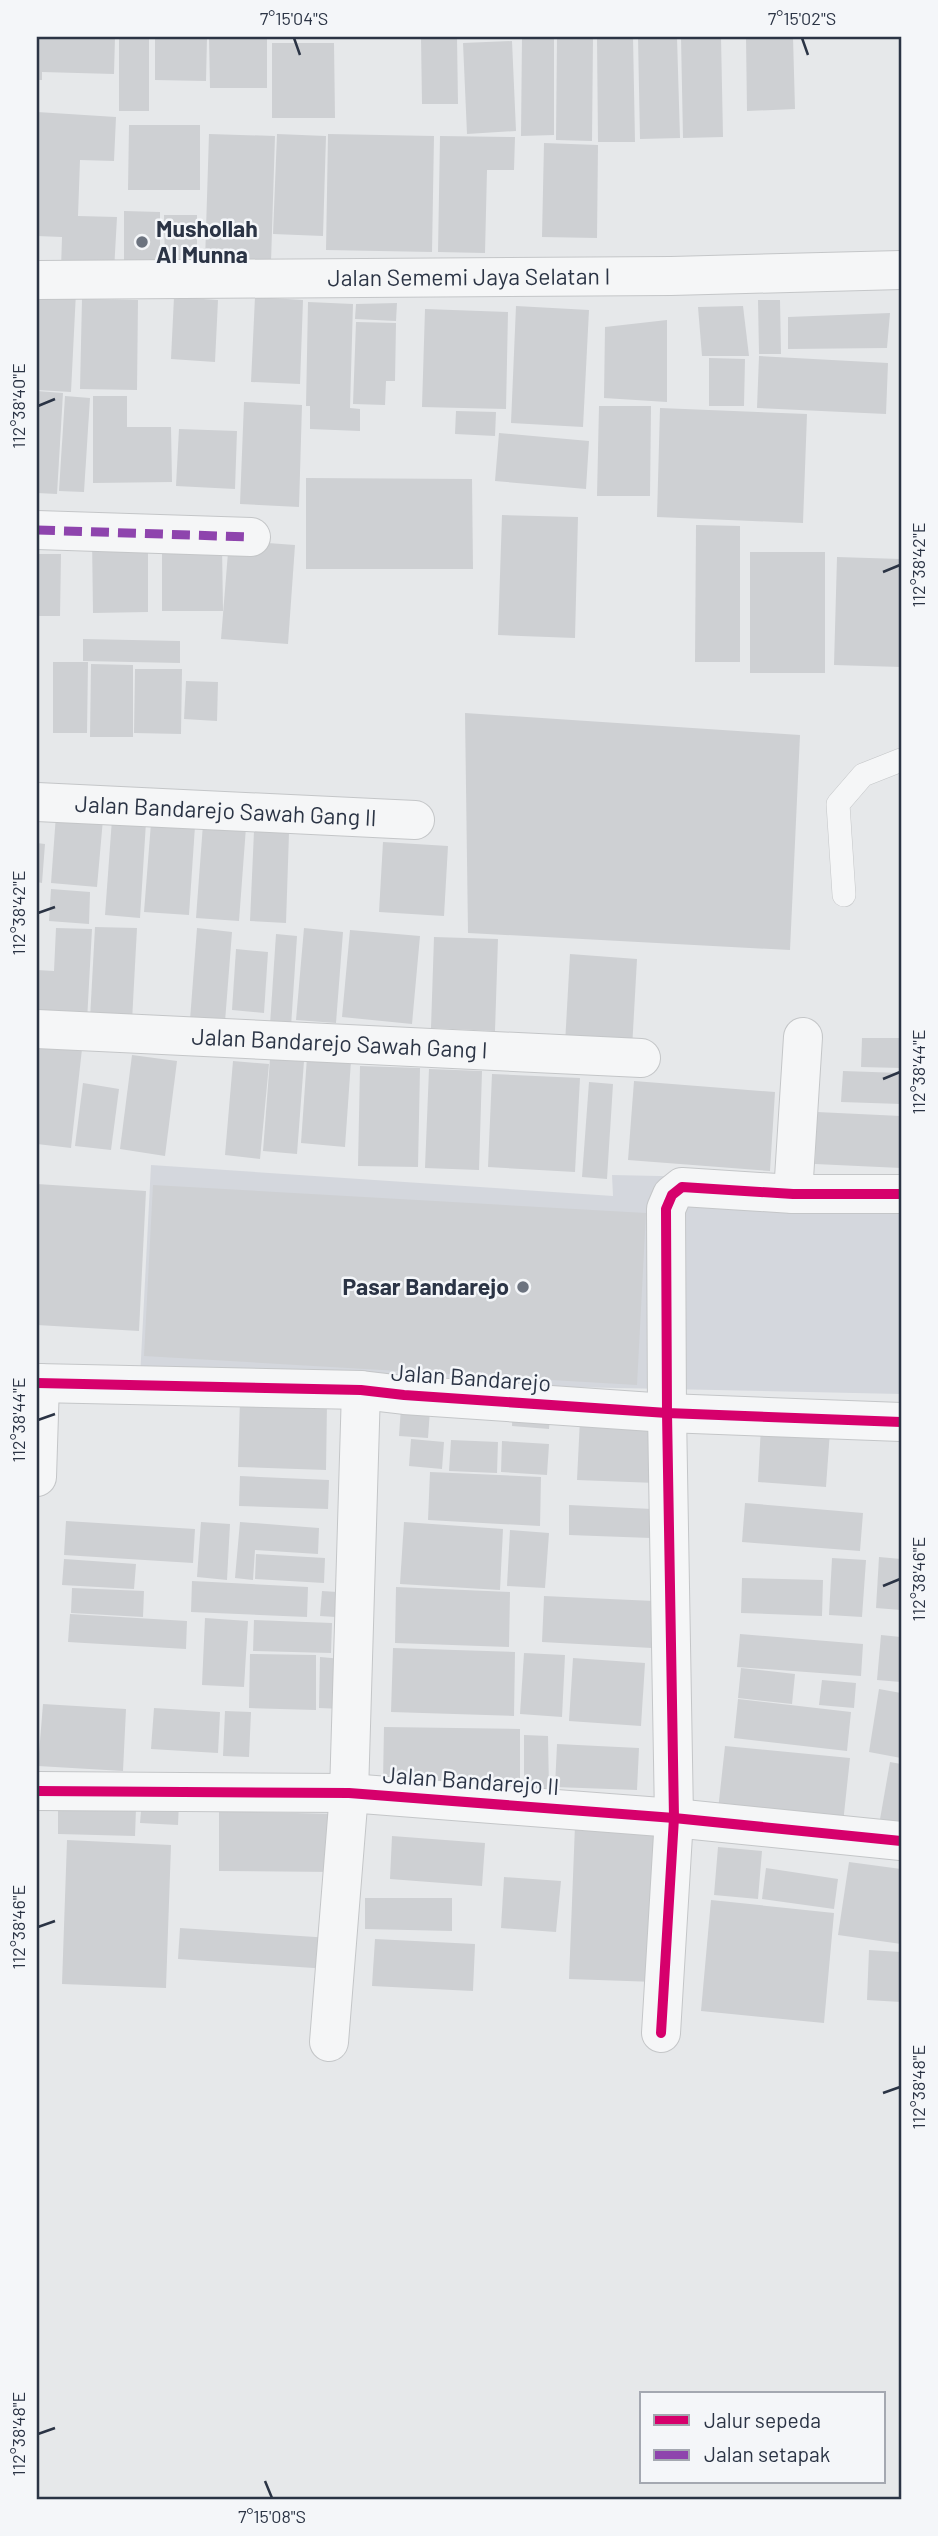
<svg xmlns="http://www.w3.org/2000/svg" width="938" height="2536" viewBox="0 0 938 2536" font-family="Barlow,sans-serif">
  <rect width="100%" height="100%" fill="#e6e8ea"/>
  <!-- built -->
  <polygon fill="#d4d7dd" points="151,1165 613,1196 612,1175 901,1181 901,1394 140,1378"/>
  <!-- building -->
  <g fill="#ced0d3">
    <polygon points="37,37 115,37 114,74 42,72 42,80 37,80"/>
    <rect x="119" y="37" width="30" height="74"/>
    <polygon points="155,37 207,37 206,81 155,80"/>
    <polygon points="209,37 267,37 267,88 210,88"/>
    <polygon points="421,37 457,37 458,104 422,104"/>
    <polygon points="522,37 554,37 554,135 521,136"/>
    <polygon points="557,37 593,37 592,141 556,140"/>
    <polygon points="597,37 633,37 635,142 598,142"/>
    <polygon points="638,37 677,37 680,138 640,139"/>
    <polygon points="681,37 721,37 723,137 683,138"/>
    <polygon points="746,37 793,37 795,109 747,111"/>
    <polygon points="512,41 516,131 467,134 463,43"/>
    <polygon points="272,43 334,43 335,118 272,118"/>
    <polygon points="37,112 116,117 114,161 80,160 78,216 117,217 114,271 61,269 62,237 37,236"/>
    <polygon points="129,125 200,125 200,190 128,190"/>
    <polygon points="209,134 275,136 271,262 205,261"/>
    <polygon points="277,134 326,136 323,236 273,234"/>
    <polygon points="328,134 434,136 432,252 326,250"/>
    <polygon points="440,136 515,137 514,170 487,170 485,253 438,252"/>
    <polygon points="544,143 598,145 597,238 542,237"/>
    <polygon points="124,211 160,212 160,272 124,271"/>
    <polygon points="164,215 197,215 197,270 165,271"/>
    <polygon points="37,290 76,292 71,392 37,390"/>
    <polygon points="174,297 218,300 215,362 171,359"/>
    <polygon points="255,297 303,300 300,384 251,382"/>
    <polygon points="82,299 138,300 137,390 80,389"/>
    <polygon points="758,300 780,300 781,354 759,354"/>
    <polygon points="308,302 353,304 350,408 360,409 360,431 310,429 310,406 306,406"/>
    <polygon points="397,303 396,321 355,319 356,304"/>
    <polygon points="516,306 589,310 583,427 511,423"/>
    <polygon points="743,306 749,356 702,356 698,307"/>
    <polygon points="425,309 508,312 506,409 422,407"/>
    <polygon points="890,313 887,348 788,349 788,317"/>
    <polygon points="667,320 667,402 604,398 605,327"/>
    <polygon points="356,322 396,323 395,381 386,381 385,405 353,404"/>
    <polygon points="759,356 888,363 886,414 757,408"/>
    <polygon points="709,358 745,359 744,406 709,406"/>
    <polygon points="37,391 63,393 57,494 37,493"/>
    <polygon points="65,396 90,398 84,492 59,491"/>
    <polygon points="93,396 127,396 127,427 171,427 172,482 93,483"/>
    <polygon points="244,402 302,405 299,507 240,504"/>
    <polygon points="599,406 651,406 650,496 597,496"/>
    <polygon points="660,408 807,414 803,523 657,517"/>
    <polygon points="456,411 496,412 495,436 455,434"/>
    <polygon points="179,429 237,431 235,489 176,486"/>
    <polygon points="499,433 589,441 586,489 495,481"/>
    <polygon points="306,478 472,479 473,569 306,569"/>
    <polygon points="502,515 578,517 575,638 498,635"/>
    <polygon points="696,525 740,526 740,662 695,662"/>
    <polygon points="92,537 148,537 148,612 93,613"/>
    <polygon points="229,540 295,545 288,644 221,639"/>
    <polygon points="222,545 223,611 162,611 162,546"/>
    <rect x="750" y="552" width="75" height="121"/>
    <polygon points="37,554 61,554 60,616 37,616"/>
    <polygon points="837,557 901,559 901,667 834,665"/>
    <polygon points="83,639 180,641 180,663 83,661"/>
    <polygon points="53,662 88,662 87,733 53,733"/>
    <polygon points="91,664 133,665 133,737 90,737"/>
    <polygon points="135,669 182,669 181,734 134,733"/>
    <polygon points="186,681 218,682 217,721 184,719"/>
    <polygon points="465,713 800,735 790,950 468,933"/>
    <polygon points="56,815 103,819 97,887 51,883"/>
    <polygon points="112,819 146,822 140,918 105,915"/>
    <polygon points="151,823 195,826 189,915 144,912"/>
    <polygon points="203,824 246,827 239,921 196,918"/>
    <polygon points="254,831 289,833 286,923 250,921"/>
    <polygon points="383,842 448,846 444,916 379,912"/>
    <polygon points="37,843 45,844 42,883 37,882"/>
    <polygon points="51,889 90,892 89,924 49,921"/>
    <polygon points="95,927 137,928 132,1021 90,1019"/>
    <polygon points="56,928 92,929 87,1021 37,1018 37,970 54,971"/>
    <polygon points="197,928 232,932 225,1022 190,1020"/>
    <polygon points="304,928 343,932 336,1023 296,1020"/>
    <polygon points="350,930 420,936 412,1024 342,1017"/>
    <polygon points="276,934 297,936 291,1027 270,1025"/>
    <polygon points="434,937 498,939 495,1031 431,1028"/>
    <polygon points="236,949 268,952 264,1013 232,1010"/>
    <polygon points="570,954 637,959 632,1049 565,1044"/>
    <polygon points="862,1038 901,1038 901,1068 861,1067"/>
    <polygon points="37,1044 82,1049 71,1148 37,1144"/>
    <polygon points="132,1055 177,1061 165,1156 120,1149"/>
    <polygon points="307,1057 351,1061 345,1147 301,1143"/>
    <polygon points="270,1059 304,1061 297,1154 263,1151"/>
    <polygon points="233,1061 269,1064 260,1159 225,1155"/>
    <polygon points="360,1066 420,1068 418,1167 358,1166"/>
    <polygon points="429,1069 482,1071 479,1170 425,1168"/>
    <polygon points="843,1071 901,1073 901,1104 841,1102"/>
    <polygon points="492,1074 580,1078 575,1172 488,1167"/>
    <polygon points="634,1081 775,1092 770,1171 628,1160"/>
    <polygon points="589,1082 613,1084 607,1179 582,1177"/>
    <polygon points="83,1083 119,1089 111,1150 75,1146"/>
    <polygon points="817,1112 901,1116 901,1168 815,1164"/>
    <polygon points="37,1184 146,1191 139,1331 37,1325"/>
    <polygon points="153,1185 646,1213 637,1385 144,1356"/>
    <polygon points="240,1400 327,1403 326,1470 238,1467"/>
    <polygon points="513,1403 551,1407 549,1429 512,1426"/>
    <polygon points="401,1407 430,1410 428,1438 399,1436"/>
    <polygon points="580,1419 659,1424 656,1483 577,1480"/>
    <polygon points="761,1426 830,1431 826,1487 758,1482"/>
    <polygon points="411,1439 444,1442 442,1469 409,1466"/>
    <polygon points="451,1440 498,1442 497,1473 449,1471"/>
    <polygon points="502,1441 549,1444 547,1475 501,1472"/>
    <polygon points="430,1472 541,1477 540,1526 428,1520"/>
    <polygon points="240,1476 329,1480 328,1509 239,1506"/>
    <polygon points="745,1503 863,1513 860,1551 742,1542"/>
    <polygon points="569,1505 652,1509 651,1538 569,1535"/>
    <polygon points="66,1521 195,1529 193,1563 64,1555"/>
    <polygon points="201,1522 230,1524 227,1580 197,1577"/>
    <polygon points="240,1522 319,1528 318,1554 255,1550 253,1580 235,1578"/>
    <polygon points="404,1522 503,1529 500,1590 400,1584"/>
    <polygon points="510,1530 549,1533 545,1588 507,1586"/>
    <polygon points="256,1554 325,1558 324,1583 255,1579"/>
    <polygon points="879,1557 901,1559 901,1610 876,1608"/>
    <polygon points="832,1558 866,1560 862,1617 829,1615"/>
    <polygon points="64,1559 136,1564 134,1589 62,1585"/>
    <polygon points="742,1578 823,1580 822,1616 741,1613"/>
    <polygon points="192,1581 308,1587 307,1617 191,1612"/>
    <polygon points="396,1587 510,1592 509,1647 395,1643"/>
    <polygon points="72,1588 144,1591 143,1617 71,1613"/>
    <polygon points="322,1591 353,1593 351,1618 320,1616"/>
    <polygon points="544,1596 654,1601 652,1648 542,1642"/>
    <polygon points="70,1614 187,1621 186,1649 68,1642"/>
    <polygon points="205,1618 248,1621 244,1687 202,1685"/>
    <polygon points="254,1620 332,1623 331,1653 253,1651"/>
    <polygon points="740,1634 863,1644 861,1676 737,1667"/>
    <polygon points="881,1635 901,1637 901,1682 877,1680"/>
    <polygon points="393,1648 515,1652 514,1716 391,1712"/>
    <polygon points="524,1653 565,1655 562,1717 520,1714"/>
    <polygon points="250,1654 316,1655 316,1710 249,1708"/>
    <polygon points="320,1657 343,1659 342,1709 319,1708"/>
    <polygon points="573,1658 645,1663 641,1726 569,1721"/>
    <polygon points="741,1668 795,1674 792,1704 738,1698"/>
    <polygon points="822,1680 856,1683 854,1708 819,1705"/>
    <polygon points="879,1689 901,1693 901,1758 869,1752"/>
    <polygon points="738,1699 851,1712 847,1751 734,1738"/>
    <polygon points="43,1704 126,1709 123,1771 38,1766"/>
    <polygon points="154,1708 220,1712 218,1753 151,1749"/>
    <polygon points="225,1711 251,1712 249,1757 223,1756"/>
    <polygon points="384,1727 520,1729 520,1783 383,1781"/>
    <polygon points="524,1735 548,1736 549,1789 524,1789"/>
    <polygon points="557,1744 639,1748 637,1790 555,1787"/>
    <polygon points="725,1746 850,1758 843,1823 718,1810"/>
    <polygon points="890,1762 901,1764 901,1828 879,1825"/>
    <polygon points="142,1800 179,1802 178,1825 140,1823"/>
    <polygon points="58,1806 136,1808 135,1836 58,1834"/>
    <polygon points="219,1811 336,1814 335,1872 219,1871"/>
    <polygon points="575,1825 661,1828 656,1982 569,1979"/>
    <polygon points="392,1836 485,1843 482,1886 390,1879"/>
    <polygon points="67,1840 171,1845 166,1988 62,1984"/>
    <polygon points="718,1847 762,1851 758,1899 714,1895"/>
    <polygon points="849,1862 901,1869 901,1944 838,1935"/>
    <polygon points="766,1868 838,1879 834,1909 762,1899"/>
    <polygon points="504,1877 561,1881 556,1932 501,1928"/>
    <polygon points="365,1898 452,1898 452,1931 365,1929"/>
    <polygon points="711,1900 834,1913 824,2023 701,2011"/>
    <polygon points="180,1928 331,1938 329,1969 178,1959"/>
    <polygon points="375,1939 475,1944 473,1991 372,1986"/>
    <polygon points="869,1950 901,1952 901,2002 867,2000"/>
  </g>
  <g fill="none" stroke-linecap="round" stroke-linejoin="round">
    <defs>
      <polyline id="service" points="844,895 838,804 863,775 901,760"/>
      <g id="minor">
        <path id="s1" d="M37 280 671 276 901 270"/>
        <polyline points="37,530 251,537"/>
        <path id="s2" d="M37 802 415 820"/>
        <path id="s3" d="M37 1029 641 1058"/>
        <polyline points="793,1194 803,1037"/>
        <polyline points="37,1383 361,1390 404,1395 667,1413 901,1422"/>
        <polyline points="37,1477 40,1383"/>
        <polyline points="37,1791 349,1793 674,1818 901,1841"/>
        <polyline points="661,2033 674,1818 667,1413 666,1209 672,1195 682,1187 793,1194 901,1194"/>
        <polyline points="329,2042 349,1793 361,1390"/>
      </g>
    </defs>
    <!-- service casing -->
    <use href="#service" stroke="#c4c6c8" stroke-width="24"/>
    <!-- minor casing -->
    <use href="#minor" stroke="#c4c6c8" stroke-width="40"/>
    <!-- service -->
    <use href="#service" stroke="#f5f6f7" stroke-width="23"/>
    <!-- minor -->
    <use href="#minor" stroke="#f5f6f7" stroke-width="38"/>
    <!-- quiet -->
    <polyline stroke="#8e44ad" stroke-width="9" stroke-dasharray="18 9" stroke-linecap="butt" points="37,530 251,537"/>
    <defs>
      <g id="cycleway">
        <polyline points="37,1383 361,1390 404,1395 667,1413 901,1422"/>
        <polyline points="37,1791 349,1793 674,1818 901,1841"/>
        <polyline points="661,2033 674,1818 667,1413 666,1209 672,1195 682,1187 793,1194 901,1194"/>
      </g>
    </defs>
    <!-- cycleway casing -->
    <use href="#cycleway" stroke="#f4f6f9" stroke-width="15"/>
    <!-- cycleway -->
    <use href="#cycleway" stroke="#d6006c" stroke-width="10"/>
  </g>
  <!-- ticks -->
  <path fill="none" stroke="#2b3445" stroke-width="2.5" d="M294 38 300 55M802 38 808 55M38 406 55 399M883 572 900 565M38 913 55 907M883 1079 900 1072M38 1420 55 1414M883 1586 900 1579M38 1927 55 1921M883 2093 900 2087M38 2434 55 2428M265 2481 272 2498"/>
  <!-- markers -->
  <g fill="#6c737f" stroke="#f4f6f9" stroke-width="2.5">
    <circle cx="142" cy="242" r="7"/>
    <circle cx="523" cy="1287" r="7"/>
  </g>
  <g text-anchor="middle" stroke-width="5" stroke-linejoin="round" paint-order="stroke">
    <!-- poi labels -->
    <g font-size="23" font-weight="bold" fill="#2b3445" stroke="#f4f6f9" text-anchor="start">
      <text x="156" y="237">Mushollah<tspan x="156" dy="26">Al Munna</tspan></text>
      <text x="509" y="1295" text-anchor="end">Pasar Bandarejo</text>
    </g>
    <!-- street labels -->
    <g font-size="23" fill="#2b3445" stroke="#f4f6f9">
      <text dy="8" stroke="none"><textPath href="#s1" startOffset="432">Jalan Sememi Jaya Selatan I</textPath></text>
      <text dy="8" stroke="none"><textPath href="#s2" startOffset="189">Jalan Bandarejo Sawah Gang II</textPath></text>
      <text dy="8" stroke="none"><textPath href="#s3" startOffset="303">Jalan Bandarejo Sawah Gang I</textPath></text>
      <text transform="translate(471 1378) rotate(4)" y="8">Jalan Bandarejo</text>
      <text transform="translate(471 1781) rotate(4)" y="8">Jalan Bandarejo II</text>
    </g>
  </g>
  <!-- border -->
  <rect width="938" height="2536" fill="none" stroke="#f4f6f9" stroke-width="77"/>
  <!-- legend -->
  <rect x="640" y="2392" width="245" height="91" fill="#f4f6f9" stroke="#a4a8b1" stroke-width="2"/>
  <rect x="654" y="2415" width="35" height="10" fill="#d6006c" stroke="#a4a8b1" stroke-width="2"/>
  <text x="704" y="2428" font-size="21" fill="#2b3445">Jalur sepeda</text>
  <rect x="654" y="2450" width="35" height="10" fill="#8e44ad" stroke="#a4a8b1" stroke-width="2"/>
  <text x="704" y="2462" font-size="21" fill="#2b3445">Jalan setapak</text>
  <rect x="38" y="38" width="862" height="2460" fill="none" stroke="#2b3445" stroke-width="2.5"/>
  <g font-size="18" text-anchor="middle" fill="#2b3445">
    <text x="294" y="25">7°15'04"S</text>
    <text x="802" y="25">7°15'02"S</text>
    <text transform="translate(19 406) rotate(-90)" y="6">112°38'40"E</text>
    <text transform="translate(919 565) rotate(-90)" y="6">112°38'42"E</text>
    <text transform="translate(19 913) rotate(-90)" y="6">112°38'42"E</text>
    <text transform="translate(919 1072) rotate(-90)" y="6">112°38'44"E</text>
    <text transform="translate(19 1420) rotate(-90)" y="6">112°38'44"E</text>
    <text transform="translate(919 1579) rotate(-90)" y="6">112°38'46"E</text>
    <text transform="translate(19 1927) rotate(-90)" y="6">112°38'46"E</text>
    <text transform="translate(919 2087) rotate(-90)" y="6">112°38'48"E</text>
    <text transform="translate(19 2434) rotate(-90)" y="6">112°38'48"E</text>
    <text x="272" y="2523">7°15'08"S</text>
  </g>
</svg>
